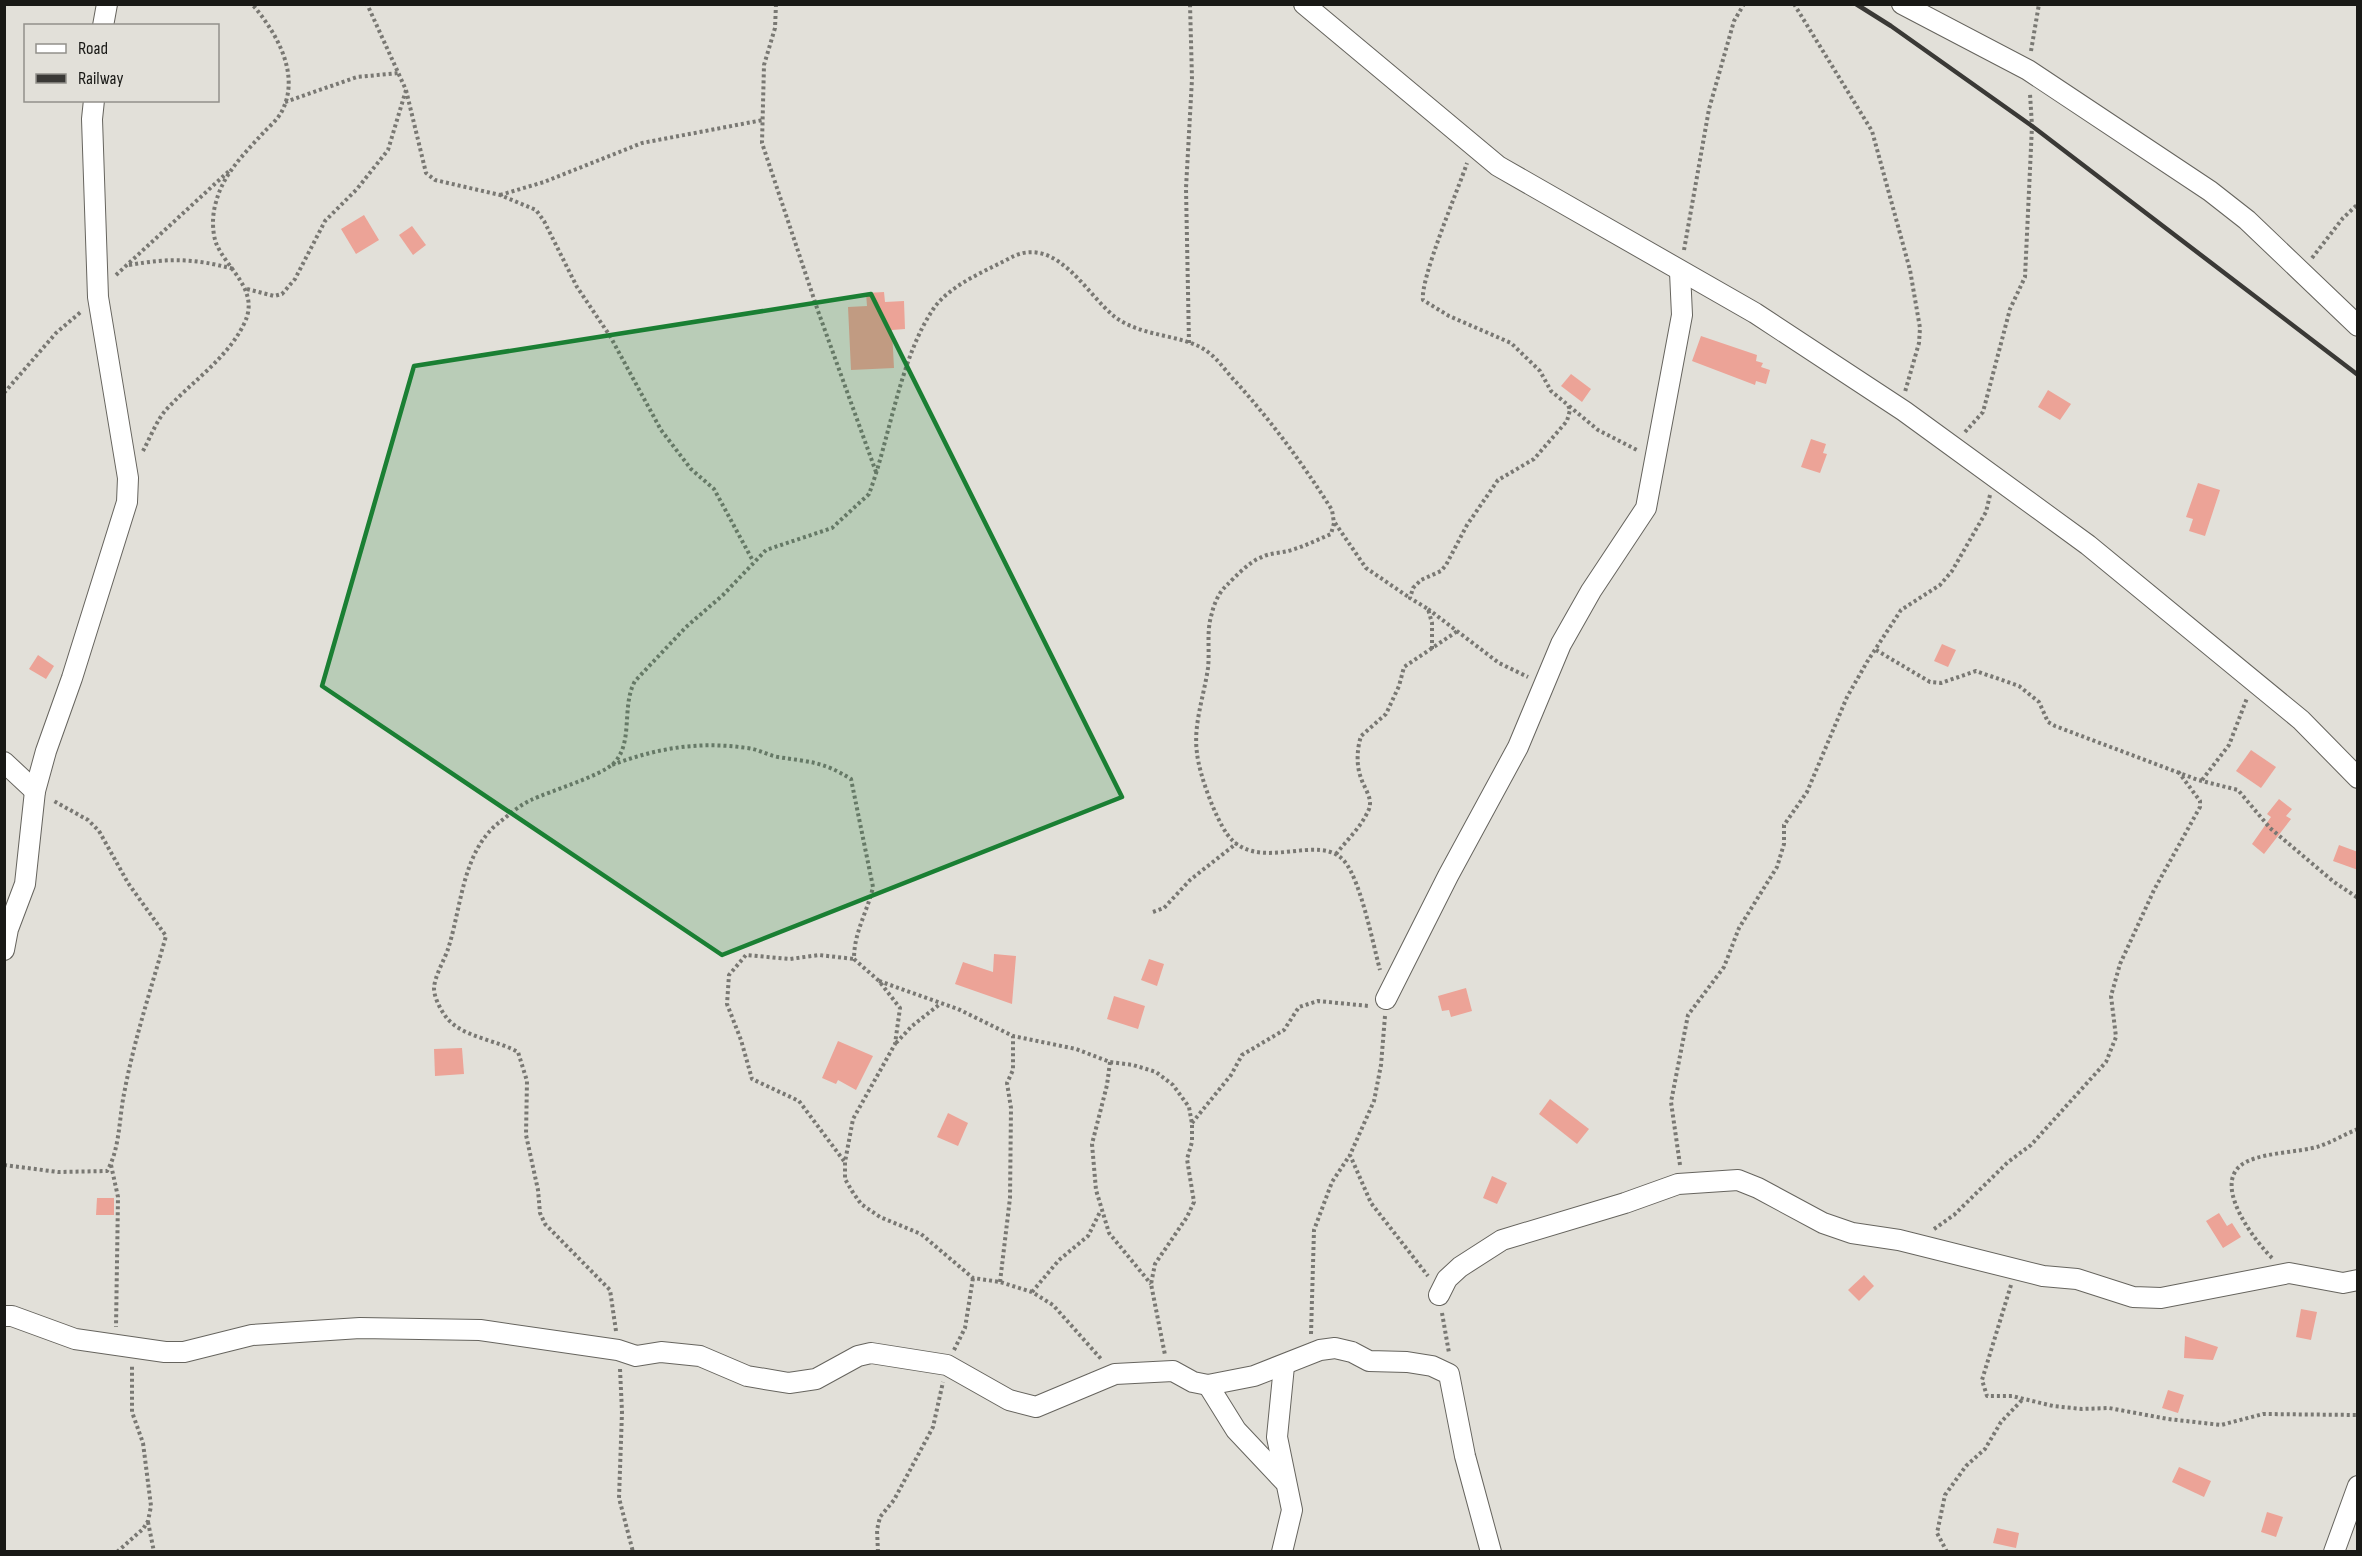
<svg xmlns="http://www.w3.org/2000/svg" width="2362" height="1556" viewBox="0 0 2362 1556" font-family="'Sofia Sans Condensed',sans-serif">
  <rect width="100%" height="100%" fill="#e2e0d9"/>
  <!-- building -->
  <g fill="#eca397">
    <polygon points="364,215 379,240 356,254 341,229"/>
    <polygon points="412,226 426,245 413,255 399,235"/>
    <polygon points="884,292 885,302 904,301 905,329 892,330 894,368 851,370 848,307 867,306 866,293"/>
    <polygon points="1701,336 1757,355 1756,361 1763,363 1761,367 1770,370 1766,384 1756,381 1755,385 1692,361"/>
    <polygon points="1571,374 1591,389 1582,402 1561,386"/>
    <polygon points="2048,390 2071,404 2060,420 2038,407"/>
    <polygon points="1811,439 1826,444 1823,453 1827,454 1820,473 1801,467"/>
    <polygon points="2198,483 2220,490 2205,536 2189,531 2193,519 2186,517"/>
    <polygon points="1942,644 1956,650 1948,667 1934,661"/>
    <polygon points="38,655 54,666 46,679 29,669"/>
    <polygon points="2251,750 2276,767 2261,788 2236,771"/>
    <polygon points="2279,799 2292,809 2286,816 2291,819 2264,854 2252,844 2271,817 2267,814"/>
    <polygon points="2339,845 2358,852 2358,870 2333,861"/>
    <polygon points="994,954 1016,956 1012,1004 955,984 963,962 993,972"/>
    <polygon points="1149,959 1164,964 1157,986 1141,980"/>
    <polygon points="1466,988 1472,1011 1451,1017 1449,1010 1442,1011 1438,996"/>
    <polygon points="1114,996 1145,1006 1138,1029 1107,1019"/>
    <polygon points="838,1041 873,1056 856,1090 838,1080 836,1084 822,1078"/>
    <polygon points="462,1048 464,1074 435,1076 434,1049"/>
    <polygon points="1550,1099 1589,1129 1577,1144 1539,1114"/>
    <polygon points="948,1113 968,1123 958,1146 937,1137"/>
    <polygon points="1492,1176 1507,1183 1497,1204 1483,1198"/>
    <polygon points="97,1198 114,1198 114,1215 96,1215"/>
    <polygon points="2219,1213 2227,1226 2232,1223 2241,1237 2223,1248 2206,1221"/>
    <polygon points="1864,1275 1874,1286 1859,1301 1848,1290"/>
    <polygon points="2301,1309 2317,1312 2311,1340 2296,1337"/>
    <polygon points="2185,1336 2218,1347 2213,1360 2184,1358"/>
    <polygon points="2168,1390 2184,1395 2178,1413 2162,1408"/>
    <polygon points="2179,1467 2211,1481 2204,1497 2172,1482"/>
    <polygon points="2267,1512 2283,1517 2276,1537 2261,1532"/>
    <polygon points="1997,1528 2019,1533 2016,1548 1993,1543"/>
  </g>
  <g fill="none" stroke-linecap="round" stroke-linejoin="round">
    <defs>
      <g id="street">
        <polyline points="1304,4 1498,166 1755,313 1904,411 2088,545 2301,720 2358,778"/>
        <polyline points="1902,4 2028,70 2210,191 2247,220 2358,326"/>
        <polyline points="103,26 107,4"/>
        <polyline points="4,762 35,791"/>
        <polyline points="4,950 8,929 25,884 35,791 46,751 72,678 127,502 128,478 98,297 92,119 94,100"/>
        <polyline points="1386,999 1448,876 1518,747 1561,644 1591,591 1646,508 1682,315 1680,272"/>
        <polyline points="1439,1295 1447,1279 1460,1267 1502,1240 1625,1203 1678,1184 1738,1180 1758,1188 1823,1223 1852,1233 1899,1240 2043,1276 2077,1279 2133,1297 2161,1298 2289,1273 2343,1283 2358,1280"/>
        <polyline points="4,1316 12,1316 75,1339 165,1352 184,1352 252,1335 360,1328 480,1330 618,1350 636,1356 661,1352 700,1356 747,1376 789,1383 816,1379 858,1356 871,1353 947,1365 1009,1400 1036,1407 1115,1374 1173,1371 1193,1382 1208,1385 1254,1376 1320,1350 1335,1348 1352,1352 1369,1361 1407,1362 1432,1366 1449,1374 1465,1456 1491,1552"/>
        <polyline points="1208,1385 1236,1430 1284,1481"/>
        <polyline points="1282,1552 1292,1510 1277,1437 1284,1366"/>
        <polyline points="2334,1552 2358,1486"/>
      </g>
    </defs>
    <!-- street casing -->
    <use href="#street" stroke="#66645e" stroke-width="22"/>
    <!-- path -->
    <g stroke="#797873" stroke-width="4" stroke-dasharray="3 3" stroke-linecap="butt">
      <polyline points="776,4 775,28 764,65 762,143 818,311 876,472"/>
      <polyline points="1794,4 1872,131 1910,270 1920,328 1919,343 1905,392"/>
      <polyline points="2031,51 2039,4"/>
      <polyline points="406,90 426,173 435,180 500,195 536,210 544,221 577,287 610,336 661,430 691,469 714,489 753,561"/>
      <polyline points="285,102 357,77 399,73"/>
      <polyline points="500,195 544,182 642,143 763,120"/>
      <polyline points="1684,250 1709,109 1734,21 1744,4"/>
      <polyline points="2312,258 2343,218 2358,204"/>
      <path d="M129 265C171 258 192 258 234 269"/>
      <polyline points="116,275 230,170"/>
      <polyline points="247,289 274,296 282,294 295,279 325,221 357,189 388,150 406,90 367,4"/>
      <polyline points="1189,343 1186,188 1192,79 1190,4"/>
      <polyline points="4,393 56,333 82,311"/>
      <polyline points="1569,406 1598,430 1637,450"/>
      <polyline points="1965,432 1983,412 2010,309 2025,277 2032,126 2030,94"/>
      <path d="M143 451C150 438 156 422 165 411 190 383 227 359 244 324 261 290 227 270 216 243 212 231 212 215 216 202 223 174 245 153 264 132 270 126 278 119 282 111 301 74 276 32 252 4"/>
      <polyline points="1335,523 1366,568 1410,598"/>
      <polyline points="1428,609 1499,663 1528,677"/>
      <path d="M1432 649V623L1428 609 1410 598 1413 588 1421 580 1441 571 1446 565 1467 525 1498 480 1534 459 1567 421 1570 410 1568 405 1551 391 1540 371 1511 343 1449 316 1423 300C1420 279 1458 190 1467 163"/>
      <polyline points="1876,650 1930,682 1941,683 1976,671 2019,686 2039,702 2048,722 2055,726 2198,780 2238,790 2270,828 2334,882 2358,898"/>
      <path d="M612 765C657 748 699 741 747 748 758 749 767 755 778 757 809 762 822 761 851 779L873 887C867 913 854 932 854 959L879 981 900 1008 895 1044 853 1119 845 1162V1179L852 1191 861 1204 880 1217 921 1234 973 1278 1000 1282 1032 1292 1053 1305 1102 1360"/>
      <polyline points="2202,780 2229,745 2247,698"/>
      <path d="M1336 854C1347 840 1362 826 1369 809 1373 798 1364 788 1361 778 1356 765 1357 749 1361 736L1386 714 1399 686 1404 667 1459 630"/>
      <polyline points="1153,912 1164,908 1190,880 1237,843"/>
      <polyline points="879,981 958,1009 1013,1036 1076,1049 1110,1062 1133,1065 1156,1072 1173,1085 1189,1107 1192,1124 1192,1142 1187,1159 1194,1202 1187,1217 1155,1264 1151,1284 1165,1355"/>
      <polyline points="1385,1016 1381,1065 1374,1101 1350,1155 1371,1203 1428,1276"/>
      <polyline points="896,1043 912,1026 940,1004"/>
      <polyline points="1110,1062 1107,1085 1092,1144 1096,1190 1109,1233 1151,1284"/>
      <polyline points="1192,1123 1231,1075 1242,1055 1284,1030 1299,1007 1318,1001 1369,1006"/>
      <polyline points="844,1161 799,1101 752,1079 741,1040 727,1004 729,975 746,955 790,959 819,955 854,959"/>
      <path d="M4 1165 58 1172 107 1171C120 1149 119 1118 124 1094 134 1040 151 989 166 936L128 883 99 831 88 820 52 800"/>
      <polyline points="111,1165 118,1197 116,1327"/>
      <polyline points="1680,1165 1671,1102 1688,1015 1724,967 1739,928 1777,867 1784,844 1784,825 1807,792 1847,697 1867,662 1901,610 1940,585 1952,571 1986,512 1990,495"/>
      <polyline points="1934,1229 1954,1215 2008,1162 2031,1145 2106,1062 2116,1037 2111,996 2120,964 2154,890 2200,807 2200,801 2177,770"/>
      <path d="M2272 1258C2255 1241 2214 1188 2240 1166 2256 1152 2299 1153 2320 1146 2332 1142 2345 1134 2358 1129"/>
      <polyline points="1000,1282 1010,1198 1011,1108 1007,1083 1013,1070 1013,1036"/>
      <polyline points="2011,1285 1982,1380 1987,1396 2012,1396 2053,1406 2082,1409 2109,1408 2168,1419 2221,1425 2263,1414 2358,1415"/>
      <polyline points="1032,1292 1059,1260 1088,1236 1100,1212"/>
      <polyline points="1442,1313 1449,1353"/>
      <path d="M616 1331 610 1290 545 1224 540 1213 538 1190 526 1135 527 1081 518 1052C497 1040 461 1037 446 1017 440 1009 434 997 434 988 435 975 444 961 448 949 462 906 462 850 501 821 510 814 520 805 531 800 550 791 601 776 614 763 634 742 621 706 635 681L686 627 723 595 766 550 832 528 869 494C890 438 900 357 934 308 951 284 988 270 1014 256 1058 237 1086 294 1115 317 1143 338 1185 334 1208 352 1219 360 1227 373 1236 382 1272 422 1303 464 1332 510L1334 523 1331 534C1317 540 1303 547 1288 551 1280 553 1270 553 1262 557 1250 561 1235 577 1227 585 1219 592 1214 604 1212 613 1206 631 1210 650 1208 668 1204 696 1193 725 1197 753 1199 774 1215 817 1227 834 1257 876 1320 830 1345 862 1361 882 1373 944 1380 970"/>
      <polyline points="1311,1334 1314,1230 1332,1182 1350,1155"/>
      <polyline points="954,1350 965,1328 973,1278"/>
      <polyline points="620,1369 622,1412 619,1498 633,1552"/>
      <polyline points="148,1522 154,1552"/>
      <polyline points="117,1552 143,1529 148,1521 151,1506 143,1443 132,1412 132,1365"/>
      <polyline points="878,1552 877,1530 880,1517 894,1500 933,1427 943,1382"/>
      <polyline points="1947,1552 1937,1533 1945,1495 1966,1466 1985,1449 2001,1422 2022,1400"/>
    </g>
    <!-- street -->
    <use href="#street" stroke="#fff" stroke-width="20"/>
    <!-- rail -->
    <polyline stroke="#3a3936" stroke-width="4.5" points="1856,4 1891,26 2032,126 2358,375"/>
  </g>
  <!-- marked area -->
  <path fill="#1a7f33" fill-opacity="0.2" stroke="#1a7f33" stroke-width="4.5" stroke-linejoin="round" d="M871 294 1122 797 722 955 322 686 414 366Z"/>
  <!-- border -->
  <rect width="2362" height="1556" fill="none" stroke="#191916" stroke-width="12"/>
  <!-- legend -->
  <rect x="24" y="24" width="195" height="78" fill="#e2e0d9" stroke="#92908b" stroke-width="1.5"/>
  <rect x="36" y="44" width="30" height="9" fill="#ffffff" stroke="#92908b" stroke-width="1.5"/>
  <text x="78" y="54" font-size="18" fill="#191916">Road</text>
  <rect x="36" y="74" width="30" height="9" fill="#3a3936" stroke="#92908b" stroke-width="1.5"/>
  <text x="78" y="84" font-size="18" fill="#191916">Railway</text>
</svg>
